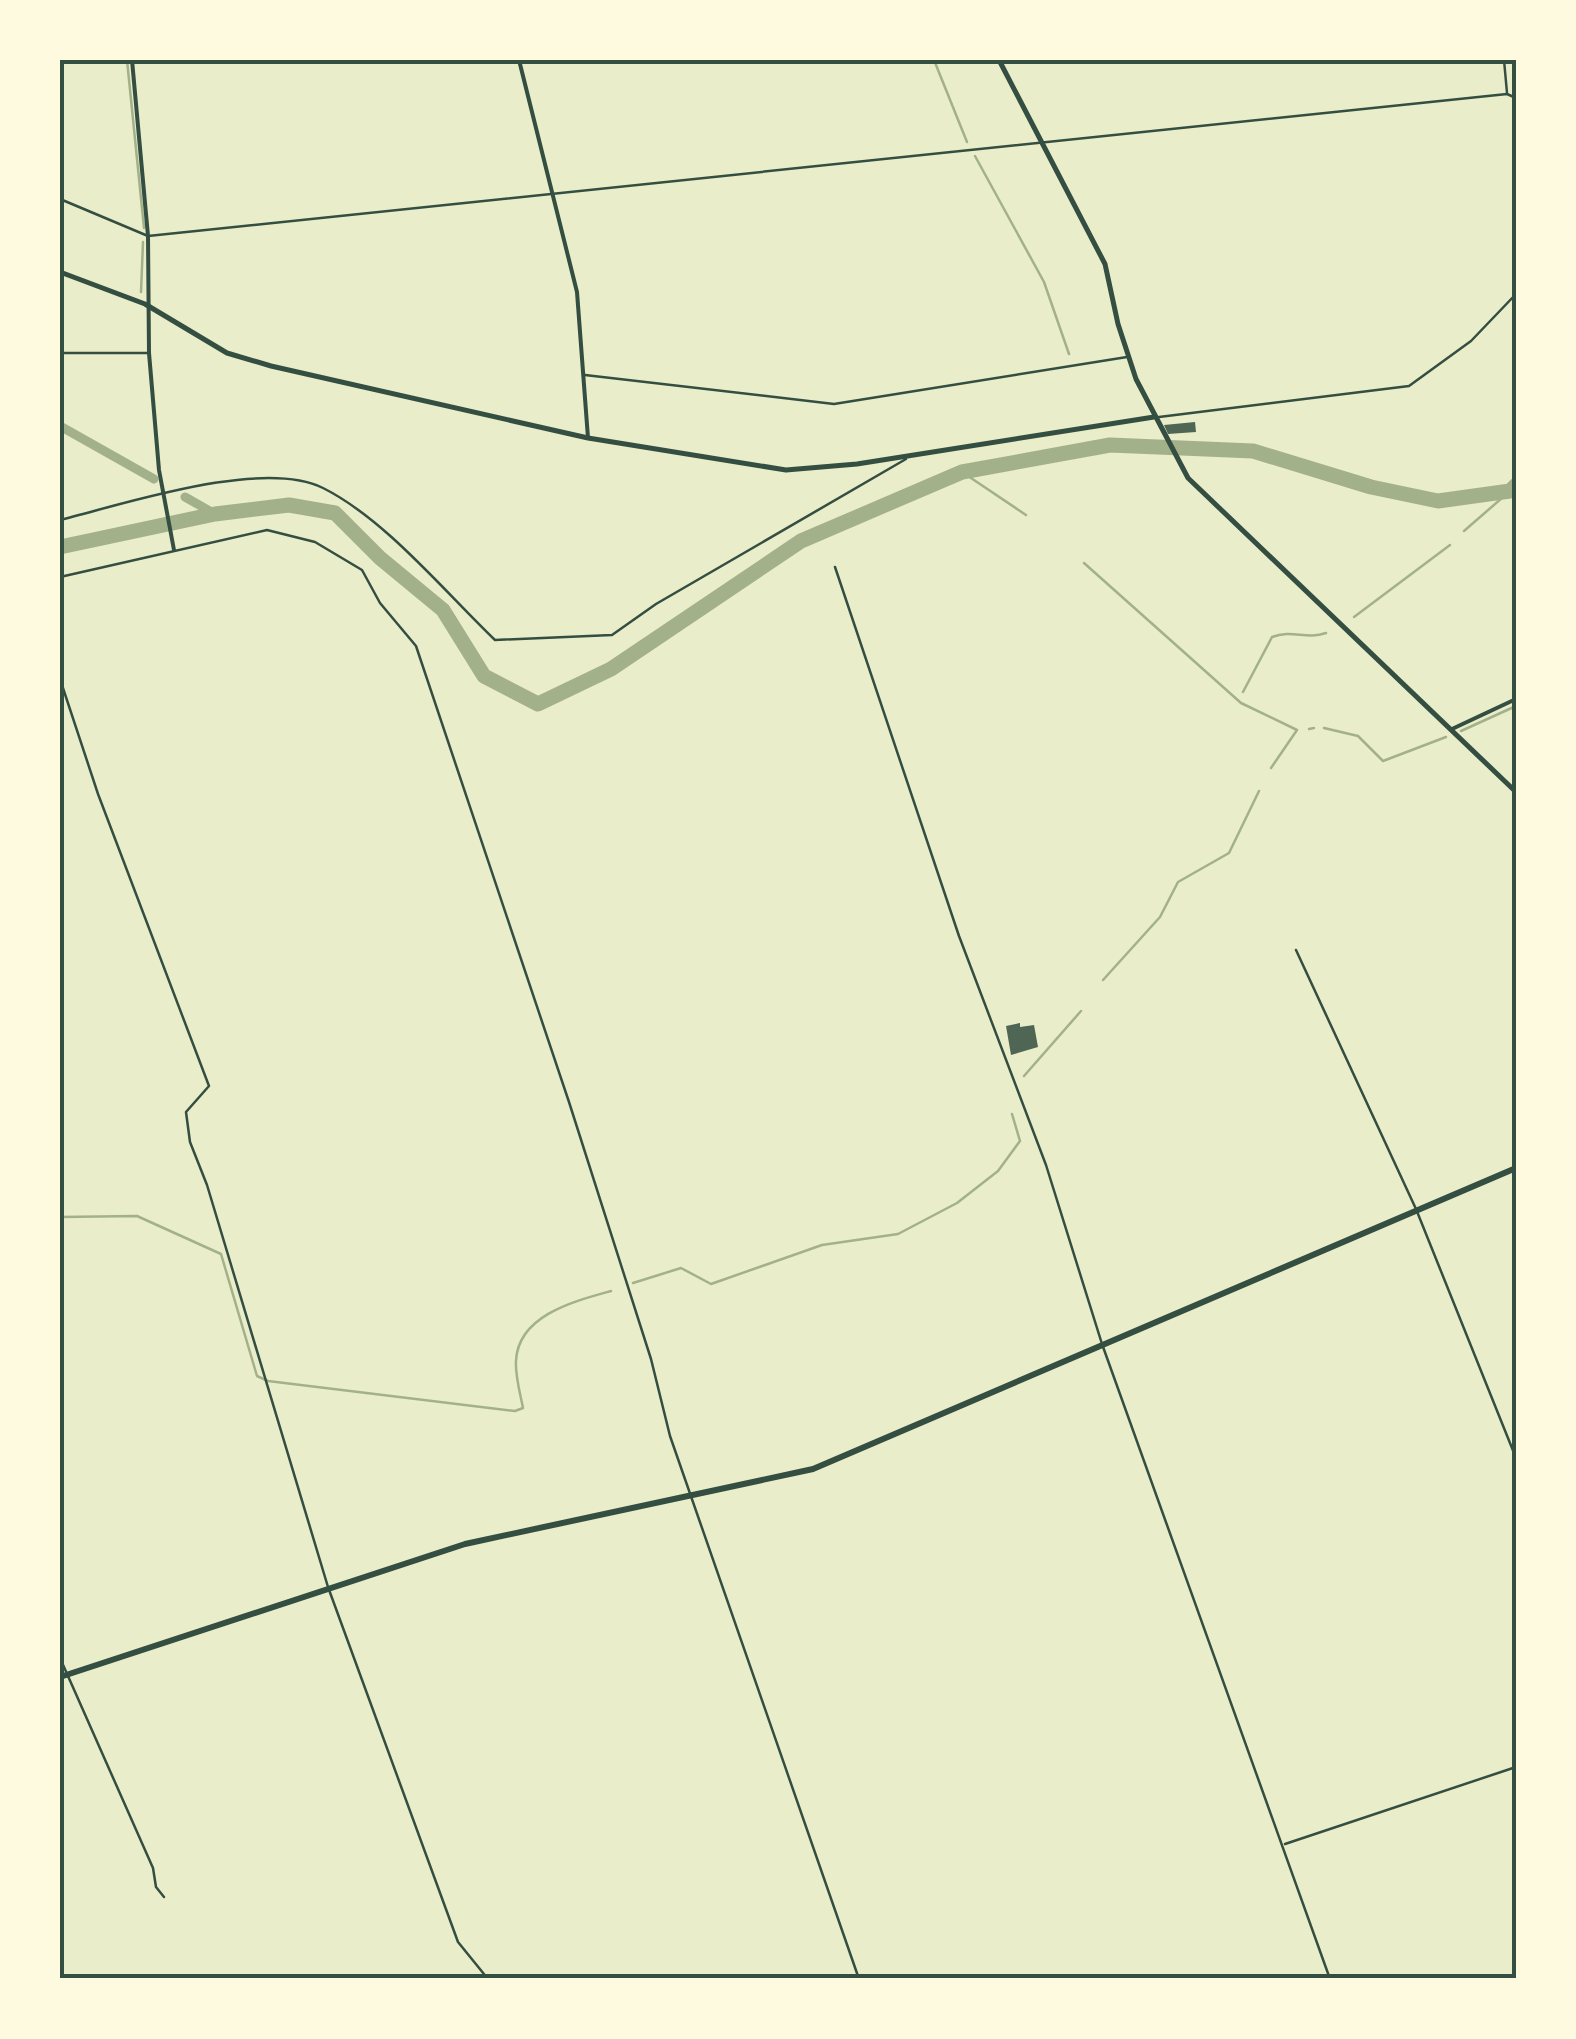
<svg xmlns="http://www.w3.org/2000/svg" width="1576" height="2039" viewBox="0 0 1576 2039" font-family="'Open Sans',sans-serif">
  <rect width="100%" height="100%" fill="#e9edc9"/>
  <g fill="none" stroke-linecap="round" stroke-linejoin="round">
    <!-- stream -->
    <g stroke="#a3b18a" stroke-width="2.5">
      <polyline points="127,60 144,228"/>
      <polyline points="934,60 967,142"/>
      <polyline points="975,156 1044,282 1069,354"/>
      <polyline points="141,292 143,242"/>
      <polyline points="962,472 1026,515"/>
      <polyline points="1464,531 1510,491"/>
      <polyline points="1084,563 1241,703 1297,730 1271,768"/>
      <polyline points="1354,617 1450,545"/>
      <path d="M1243 692 1272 637C1292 629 1306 640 1326 633"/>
      <polyline points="1324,728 1358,736 1383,761 1446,737"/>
      <polyline points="1309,729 1314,728"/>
      <polyline points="1461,731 1516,706"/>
      <polyline points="1103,980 1160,917 1178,882 1229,853 1259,791"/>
      <polyline points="1024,1076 1081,1011"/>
      <path d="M60 1217 137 1216 221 1254 257 1376 268 1381 515 1411 523 1408C520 1393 515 1375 516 1361 518 1315 575 1301 611 1291"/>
      <polyline points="633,1283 681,1268 711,1284 822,1245 898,1234 957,1203 998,1171 1020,1141 1012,1114"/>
    </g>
    <!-- canal -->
    <g stroke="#a3b18a" stroke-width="9">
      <polyline points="60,426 154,479"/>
      <polyline points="185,497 215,514"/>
    </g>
    <!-- river -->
    <polyline stroke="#a3b18a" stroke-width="15" points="60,547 215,514 289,505 335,513 380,558 443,610 484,676 538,704 611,669 801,541 962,472 1110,445 1253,451 1371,487 1438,501 1510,491 1516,485"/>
  </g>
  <!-- building -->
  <g fill="#4f6655">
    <polygon points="1195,422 1196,432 1168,434 1164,425"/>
    <polygon points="1020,1023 1020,1027 1034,1025 1038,1047 1011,1055 1006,1026"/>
  </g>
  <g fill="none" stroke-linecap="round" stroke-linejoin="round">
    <!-- service -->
    <g stroke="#344e41" stroke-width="2.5">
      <polyline points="1504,60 1507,93"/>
      <polyline points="60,199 148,236 1507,94 1516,98"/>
      <polyline points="60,353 147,353"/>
      <polyline points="585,375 834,404 1127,357"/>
      <polyline points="1159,417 1409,386 1471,341 1516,294"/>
      <path d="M60 520C125 504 262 458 323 488 385 519 444 591 495 640L612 635 656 604 906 459"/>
      <polyline points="835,567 959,936 1046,1165 1102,1344 1330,1979"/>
      <polyline points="60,577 267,530 315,542 362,570 380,603 416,646 569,1102 651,1359 670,1436 859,1979"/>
      <polyline points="60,679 98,794 209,1086 186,1112 190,1142 207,1185 328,1587 458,1942 488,1979"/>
      <polyline points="1296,950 1416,1209 1516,1458"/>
      <polyline points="60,1658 153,1868 156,1887 164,1897"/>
      <polyline points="1285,1844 1516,1767"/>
    </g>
    <!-- minor -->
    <g stroke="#344e41" stroke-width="4">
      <polyline points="132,60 148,236 149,353 159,470 174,550"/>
      <polyline points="519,60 577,292 588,438"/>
      <polyline points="1452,729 1516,699"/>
    </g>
    <!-- tertiary -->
    <g stroke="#344e41" stroke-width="5">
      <polyline points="999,60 1105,264 1118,324 1136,379 1188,478 1516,792"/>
      <polyline points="60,272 145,304 227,353 271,366 588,438 786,470 857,464 1154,417"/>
    </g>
    <!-- secondary -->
    <polyline stroke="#344e41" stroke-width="6" points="60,1677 465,1544 813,1469 1516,1168"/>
  </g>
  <!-- border -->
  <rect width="1576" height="2039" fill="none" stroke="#fefae0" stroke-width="125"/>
  <rect x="62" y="62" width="1452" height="1914" fill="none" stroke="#344e41" stroke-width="4"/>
</svg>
